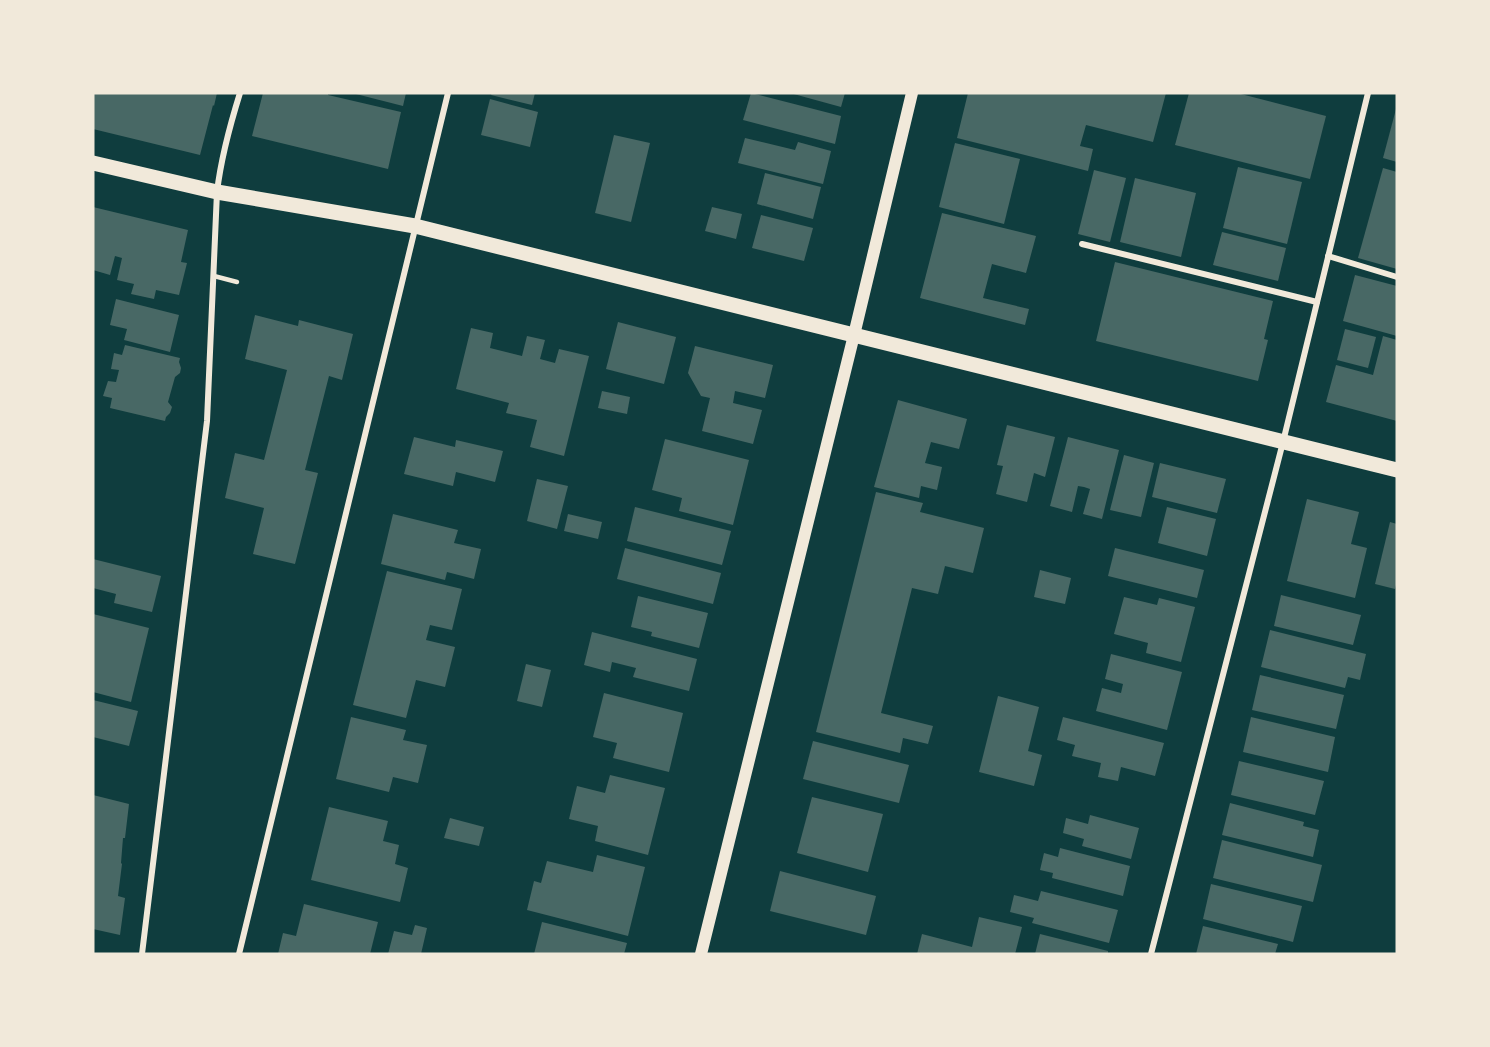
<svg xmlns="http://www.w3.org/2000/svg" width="1490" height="1047" viewBox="0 0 1490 1047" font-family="Commissioner,sans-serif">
  <rect width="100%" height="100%" fill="#0f3d3e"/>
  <!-- building -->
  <g fill="#486865">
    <polygon points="93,93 217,93 214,106 213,105 200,155 93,129"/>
    <polygon points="263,93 328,93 328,95 401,112 388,169 252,136"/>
    <polygon points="352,93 406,93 403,106"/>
    <polygon points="492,93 535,93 532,105 491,95"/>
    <polygon points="751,93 841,116 835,144 743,120"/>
    <polygon points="790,93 845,93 841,107"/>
    <polygon points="968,93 1166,93 1153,142 1086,125 1080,146 1093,149 1088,171 957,138"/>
    <polygon points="1189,93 1237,93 1326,116 1310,179 1175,145"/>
    <polygon points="490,99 538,112 530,147 481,135"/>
    <polygon points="1396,109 1397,109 1397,162 1383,158"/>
    <polygon points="614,135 650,143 631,222 595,213"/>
    <polygon points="745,138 795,150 798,142 831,151 823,184 738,163"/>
    <polygon points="955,143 1020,159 1004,224 939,207"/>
    <polygon points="1238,167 1302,182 1287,244 1223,228"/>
    <polygon points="1383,168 1397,172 1397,269 1358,258"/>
    <polygon points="1094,170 1126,178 1110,242 1078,234"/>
    <polygon points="765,173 821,187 813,219 757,204"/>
    <polygon points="1135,178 1196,193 1181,257 1120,242"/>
    <polygon points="93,207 188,230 181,262 187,263 179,295 156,290 154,299 131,294 134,284 117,280 122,258 115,256 110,275 93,270"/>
    <polygon points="712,207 742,214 736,239 705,231"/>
    <polygon points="942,213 1036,236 1026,273 992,264 983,298 1029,309 1025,325 920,298"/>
    <polygon points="761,215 813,228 804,261 752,248"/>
    <polygon points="1222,232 1286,248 1278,281 1213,265"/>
    <polygon points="1115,262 1273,301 1264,339 1268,340 1258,381 1096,341"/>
    <polygon points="1355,275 1397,286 1397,336 1343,321"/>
    <polygon points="116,299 179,315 170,352 124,340 127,329 110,325"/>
    <polygon points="255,315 298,326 299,320 353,334 342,380 329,376 305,470 318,473 295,564 253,554 264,508 225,498 235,453 264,460 287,370 245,359"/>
    <polygon points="618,322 676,337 664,384 606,369"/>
    <polygon points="471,328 493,333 490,348 522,356 527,336 545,340 540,359 555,363 559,349 589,356 564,456 530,447 537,420 506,413 509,403 456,389"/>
    <polygon points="1345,329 1376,337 1368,368 1337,360"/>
    <polygon points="1383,336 1397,340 1397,421 1326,402 1336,365 1373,375"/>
    <polygon points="125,345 180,358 179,362 181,368 180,373 175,377 168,402 172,407 170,413 166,417 165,421 110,408 112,398 103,396 108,381 116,382 119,370 111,369 114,353 122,355"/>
    <polygon points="695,346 773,365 765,398 735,391 733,403 762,410 753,444 702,431 710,398 701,396 688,373"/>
    <polygon points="602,391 630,397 627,414 598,408"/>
    <polygon points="898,400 967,419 959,449 931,442 925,463 942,467 937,490 921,486 919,498 874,487"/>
    <polygon points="1007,425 1055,437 1045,477 1034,473 1027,502 996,494 1003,466 997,465"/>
    <polygon points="414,437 455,447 456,440 503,451 495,482 456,472 453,486 404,474"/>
    <polygon points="1068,437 1119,450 1102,519 1083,514 1090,489 1084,487 1078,486 1072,512 1050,506"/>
    <polygon points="665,439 749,460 733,525 679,511 682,498 652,490"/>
    <polygon points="1124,455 1154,463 1141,517 1110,510"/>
    <polygon points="1160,463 1226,479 1217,513 1152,497"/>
    <polygon points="537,479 568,486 557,529 527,521"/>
    <polygon points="876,492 923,503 920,512 984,528 973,573 945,566 938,594 912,588 881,713 933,726 928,744 903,738 900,753 816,732"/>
    <polygon points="1307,499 1359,512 1351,544 1367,548 1355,598 1287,581"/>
    <polygon points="635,507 731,531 722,565 627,541"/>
    <polygon points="1167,507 1216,519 1207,556 1158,543"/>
    <polygon points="393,514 458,530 454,543 481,549 474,579 447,572 445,580 381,564"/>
    <polygon points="568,514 602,522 598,539 564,531"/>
    <polygon points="1390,522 1397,524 1397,581 1395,589 1375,584"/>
    <polygon points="625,548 721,573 713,604 617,579"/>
    <polygon points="1115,548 1204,570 1197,598 1108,576"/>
    <polygon points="93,559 161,576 152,612 114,603 116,594 93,588"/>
    <polygon points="1040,570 1071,578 1065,604 1034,597"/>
    <polygon points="387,571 462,589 452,630 430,625 426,640 455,647 445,687 416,680 406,718 353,705"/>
    <polygon points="1281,595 1361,615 1353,645 1274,626"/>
    <polygon points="638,596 708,613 699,648 651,636 652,632 631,627"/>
    <polygon points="1124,597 1157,605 1159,598 1195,607 1181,662 1146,653 1148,643 1114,634"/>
    <polygon points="93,614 149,628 131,702 93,692"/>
    <polygon points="1270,630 1366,654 1360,680 1348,677 1345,688 1261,667"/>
    <polygon points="592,632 697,659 689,691 633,677 636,668 612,662 610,672 584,665"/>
    <polygon points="1111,654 1182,672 1167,730 1096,711 1102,688 1121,693 1123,684 1105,679"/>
    <polygon points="526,664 551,670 542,707 517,701"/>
    <polygon points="1260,675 1344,695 1336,729 1252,710"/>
    <polygon points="604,693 683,713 669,772 613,758 617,743 593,737"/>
    <polygon points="998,696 1039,707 1028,751 1042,755 1034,786 979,772"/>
    <polygon points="93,700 138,711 129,746 93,737"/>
    <polygon points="351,717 406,730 403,740 427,745 418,783 393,777 389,792 336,779"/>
    <polygon points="1063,717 1164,743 1155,776 1121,767 1118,781 1098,777 1101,763 1072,756 1075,745 1057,740"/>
    <polygon points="1251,717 1335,737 1328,772 1243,752"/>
    <polygon points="813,741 909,765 899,803 803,779"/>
    <polygon points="1239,761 1324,781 1315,815 1231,795"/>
    <polygon points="610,775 665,788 648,855 595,841 598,826 569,819 577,786 605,793"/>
    <polygon points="93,795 129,804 125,838 123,838 121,863 122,864 118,896 125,898 120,935 93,929"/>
    <polygon points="812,797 883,814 868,872 797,853"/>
    <polygon points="1230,803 1304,822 1303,826 1319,830 1313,857 1222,835"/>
    <polygon points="329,807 388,821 383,841 399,845 395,864 408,868 400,902 311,880"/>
    <polygon points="1090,815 1139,828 1131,859 1082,846 1084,839 1063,833 1066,818 1088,824"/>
    <polygon points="450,818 484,827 479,846 444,838"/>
    <polygon points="1222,840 1322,865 1313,902 1213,878"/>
    <polygon points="1060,848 1130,866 1123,896 1052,878 1053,873 1040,870 1044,853 1058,857"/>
    <polygon points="597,855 645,867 628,936 527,910 534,881 541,883 547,861 593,872"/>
    <polygon points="780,871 876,896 866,935 770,911"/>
    <polygon points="1211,884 1302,906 1293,942 1203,919"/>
    <polygon points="1041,891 1118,910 1109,943 1032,923 1034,918 1010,912 1014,895 1038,901"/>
    <polygon points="304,904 378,922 370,954 278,954 283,933 296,936"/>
    <polygon points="979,917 1022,927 1015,954 917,954 922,934 972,947"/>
    <polygon points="542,922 627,943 624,954 534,954"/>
    <polygon points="415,925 427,928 421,954 388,954 394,931 412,935"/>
    <polygon points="1203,926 1278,944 1275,954 1196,954"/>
    <polygon points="1040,934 1108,951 1108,954 1035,954"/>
  </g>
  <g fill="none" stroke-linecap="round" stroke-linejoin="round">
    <!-- service -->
    <polyline stroke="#f1e9da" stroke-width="4.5" points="214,276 237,282"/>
    <!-- minor -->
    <g stroke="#f1e9da" stroke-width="6">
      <polyline points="1082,244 1317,302"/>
      <polyline points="1328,256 1397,277"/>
      <path d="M142 954 207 421 217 192C221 158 230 125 240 93"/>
      <polyline points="239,954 448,93"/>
      <polyline points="1151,954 1283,442 1368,93"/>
    </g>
    <!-- secondary -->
    <polyline stroke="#f1e9da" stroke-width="12" points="701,954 854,335 912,93"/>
    <!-- primary -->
    <polyline stroke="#f1e9da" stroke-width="15" points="93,163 217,192 415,226 1397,470"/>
  </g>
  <!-- border -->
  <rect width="1490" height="1047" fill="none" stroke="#f1e9da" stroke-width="189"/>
</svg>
